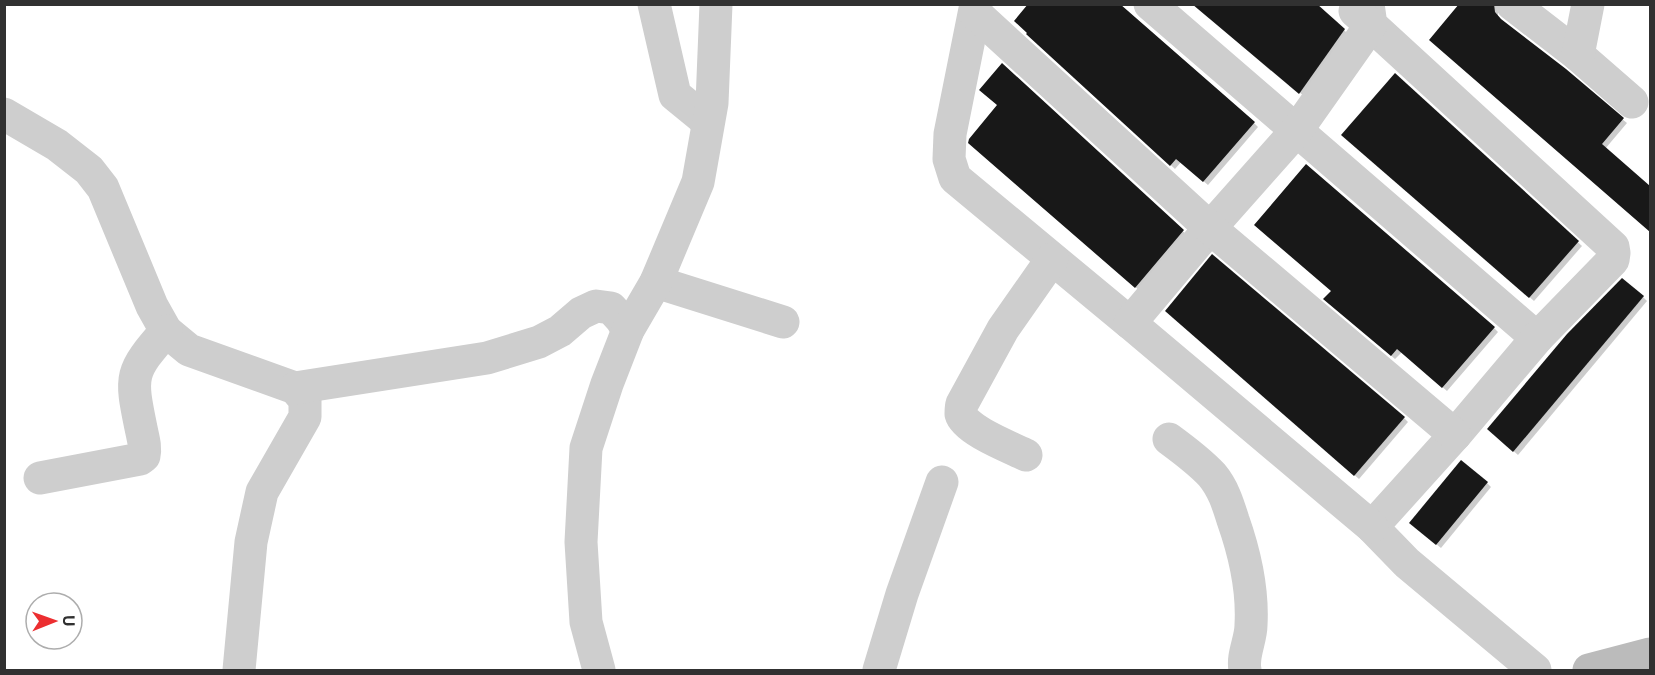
<svg xmlns="http://www.w3.org/2000/svg" width="1655" height="675" viewBox="0 0 1655 675" font-family="'Public Sans',sans-serif">
  <rect width="100%" height="100%" fill="#fff"/>
  <!-- shadow -->
  <g fill="#0003">
    <polygon points="1194,4 1344,30 1349,35 1305,97 1272,69 1271,71"/>
    <polygon points="1460,4 1498,4 1498,16 1503,22 1627,123 1605,149 1650,189 1650,231 1435,44"/>
    <polygon points="1032,38 1254,123 1258,127 1208,185 1181,162 1175,169"/>
    <polygon points="1002,65 1187,235 1140,291 974,147 999,105"/>
    <polygon points="1395,75 1582,246 1534,301 1347,139"/>
    <polygon points="1643,297 1647,301 1518,455 1493,433"/>
    <polygon points="1330,303 1494,328 1498,332 1447,391 1402,352 1395,359"/>
    <polygon points="1171,315 1404,418 1408,422 1359,479"/>
    <polygon points="1487,483 1491,487 1441,548 1415,527"/>
  </g>
  <!-- building -->
  <g fill="#181818">
    <polygon points="1028,4 1120,4 1255,122 1203,182 1176,159 1170,166 1026,34 1027,33 1014,21"/>
    <polygon points="1192,4 1317,4 1345,29 1299,94"/>
    <polygon points="1459,4 1494,4 1495,12 1501,19 1566,69 1624,118 1602,144 1650,186 1650,232 1429,40"/>
    <polygon points="1002,63 1184,230 1135,288 968,143 969,139 997,105 979,90"/>
    <polygon points="1395,73 1579,241 1529,298 1341,135"/>
    <polygon points="1306,164 1495,327 1442,388 1397,349 1391,356 1323,299 1331,291 1254,225"/>
    <polygon points="1212,254 1405,417 1354,476 1165,311"/>
    <polygon points="1622,278 1644,296 1513,452 1487,429 1567,334"/>
    <polygon points="1461,460 1488,482 1436,545 1409,523"/>
  </g>
  <g fill="none" stroke-linecap="round" stroke-linejoin="round">
    <!-- street -->
    <g stroke="#cecece" stroke-width="33">
      <polyline points="654,4 675,95 708,122"/>
      <polyline points="976,4 950,134 949,159 955,178 1130,323"/>
      <polyline points="1150,4 1537,338"/>
      <polyline points="1368,4 1371,25 1613,247 1614,253 1613,260 1537,338 1455,435 1372,527 1407,563 1535,670"/>
      <polyline points="1512,4 1578,55 1632,102"/>
      <polyline points="1355,11 1371,25 1297,130 1210,228 1130,323 1372,527"/>
      <polyline points="975,13 1210,228 1455,435"/>
      <polyline points="1578,55 1588,4"/>
      <polyline points="4,114 57,145 89,170 103,188 152,306 166,331 189,350 295,388 305,400 305,417 262,492 251,542 239,670"/>
      <polyline points="656,282 783,322"/>
      <polyline points="295,388 487,358 539,342 560,331 581,313 596,306 611,308 621,319 628,330"/>
      <path d="M1169 439C1184 450 1199 461 1212 475 1223 488 1228 504 1233 520 1245 554 1253 589 1251 625 1251 640 1242 655 1245 670"/>
      <path d="M1026 455C1012 448 965 430 961 414 961 411 961 407 962 404L1003 329 1052 259"/>
      <path d="M40 478 140 459 144 456C146 447 143 438 141 428 130 375 130 372 166 331"/>
      <polyline points="599,670 586,622 581,542 586,448 607,384 628,330 656,282 698,182 712,103 716,4"/>
      <polyline points="879,670 902,594 942,482"/>
    </g>
    <!-- secondary -->
    <polyline stroke="#bbb" stroke-width="33" points="1589,670 1650,654"/>
  </g>
  <!-- border -->
  <rect width="1655" height="675" fill="none" stroke="#313131" stroke-width="12"/>
  <!-- north arrow -->
  <g transform="translate(54 621) rotate(89)"><circle r="28" fill="#ffffff" stroke="#adadad" stroke-width="1.5"/>
  <path d="M0-4.5L10 22L0 15L-10 22Z" fill="#ec2e30"/>
  <text y="-9" font-size="16" font-weight="bold" text-anchor="middle" fill="#313131">U</text>
  </g>
</svg>
